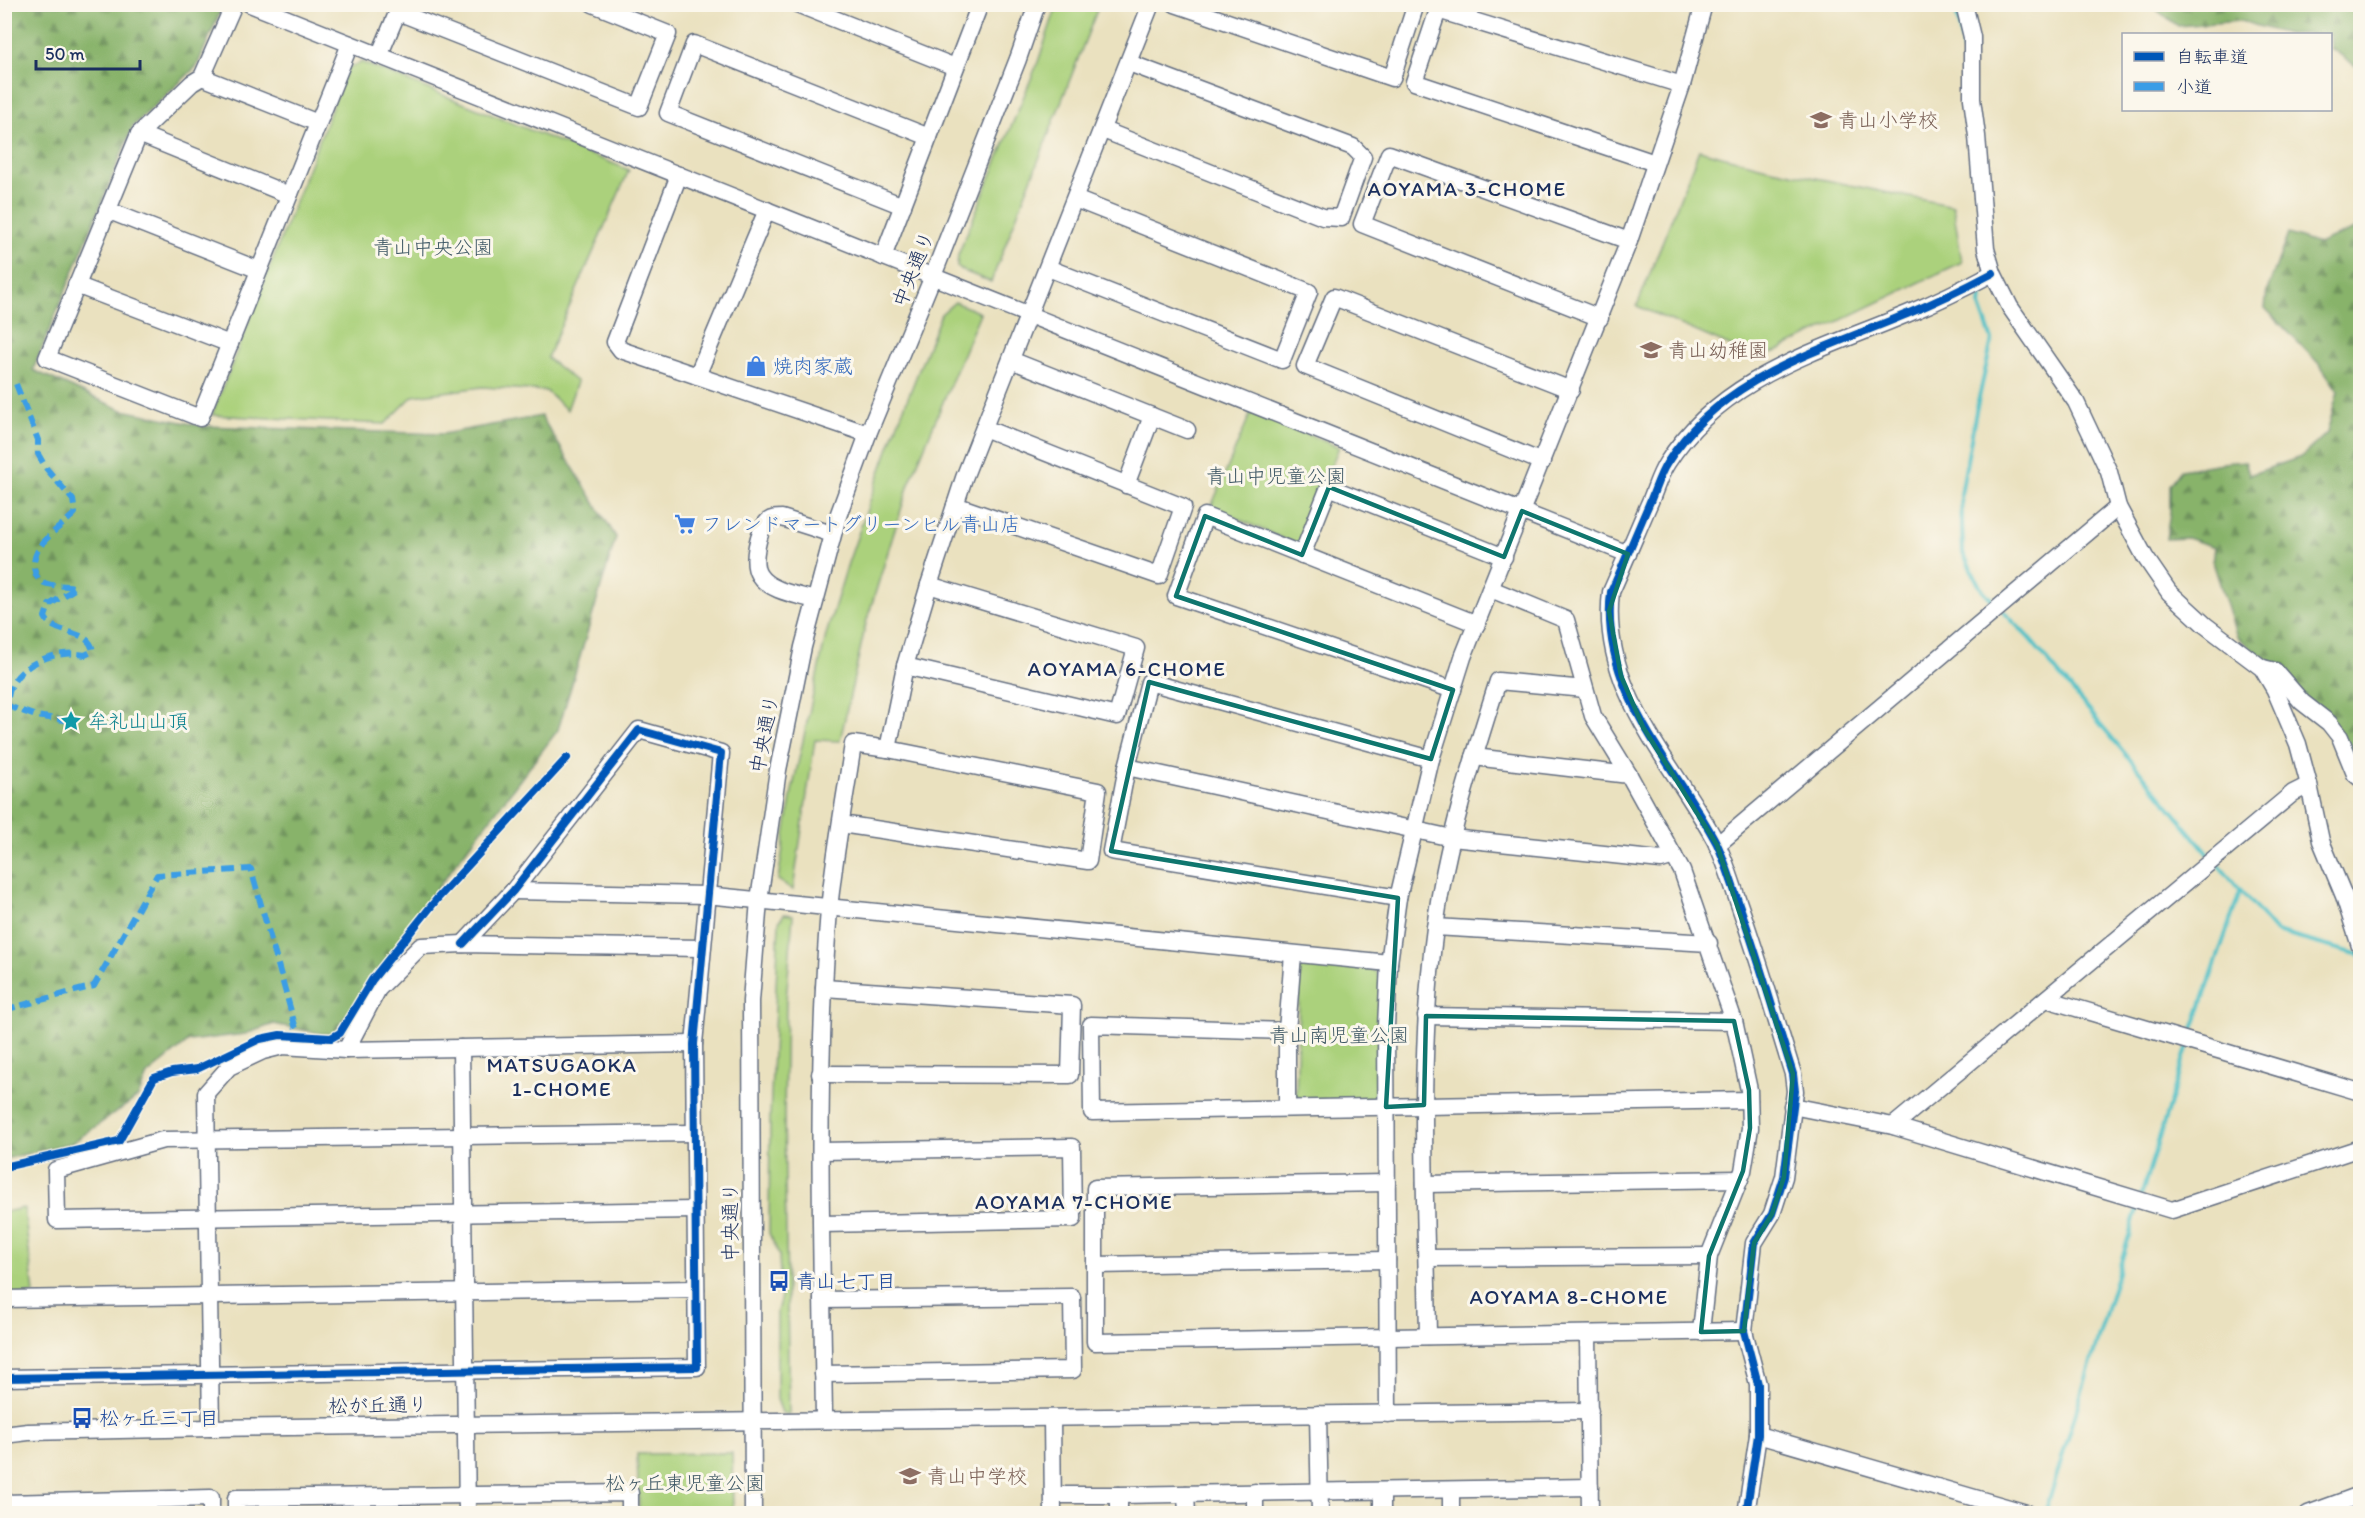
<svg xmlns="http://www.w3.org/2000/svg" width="2365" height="1518" viewBox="0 0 2365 1518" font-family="Itim,'Klee One',sans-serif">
  <defs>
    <pattern id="forest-firs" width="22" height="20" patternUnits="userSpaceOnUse" patternTransform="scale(1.5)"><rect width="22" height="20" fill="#88b36b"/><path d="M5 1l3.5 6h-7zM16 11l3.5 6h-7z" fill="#6e925b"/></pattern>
  </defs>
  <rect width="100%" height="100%" fill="#fbf7ec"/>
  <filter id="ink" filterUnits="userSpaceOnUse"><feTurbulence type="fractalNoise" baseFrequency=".0167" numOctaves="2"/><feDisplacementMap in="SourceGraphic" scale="12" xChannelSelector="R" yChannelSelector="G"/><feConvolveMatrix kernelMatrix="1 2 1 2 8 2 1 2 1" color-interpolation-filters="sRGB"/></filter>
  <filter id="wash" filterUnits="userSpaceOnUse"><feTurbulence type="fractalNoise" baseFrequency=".008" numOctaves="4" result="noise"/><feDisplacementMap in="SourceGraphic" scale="24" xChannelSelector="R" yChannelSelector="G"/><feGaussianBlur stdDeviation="1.35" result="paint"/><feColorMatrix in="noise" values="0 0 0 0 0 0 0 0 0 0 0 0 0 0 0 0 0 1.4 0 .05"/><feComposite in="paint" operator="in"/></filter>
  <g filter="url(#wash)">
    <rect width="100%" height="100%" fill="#eae1bf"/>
    <!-- forest -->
    <g fill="url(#forest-firs)" stroke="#527164" stroke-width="1.5">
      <polygon points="4,5 223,5 197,66 133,126 33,370 122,410 202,426 443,434 541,416 616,537 558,730 442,882 333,1034 322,1034 274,1024 245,1034 189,1041 147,1075 138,1097 72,1143 5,1159"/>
      <polygon points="2150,5 2360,5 2360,69 2331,48 2330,34 2287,34 2240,21 2178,26"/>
      <polygon points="2360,227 2360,770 2284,670 2256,652 2237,637 2213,562 2215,547 2187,538 2166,539 2170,512 2170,485 2181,470 2222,463 2245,461 2249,475 2301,457 2327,433 2338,391 2321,366 2265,308 2267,291 2288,234 2318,244"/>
    </g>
    <!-- park -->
    <g fill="#abd17b" stroke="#63806c" stroke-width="1.5">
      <polygon points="1057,5 1099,5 991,282 966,272 957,267 958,255 1038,62"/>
      <polygon points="361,62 629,170 547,358 577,382 567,410 546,391 482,387 413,396 385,424 212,415 347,69"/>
      <polygon points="1699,150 1767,168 1953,206 1962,262 1760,359 1637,306"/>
      <polygon points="955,302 980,313 909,484 866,623 840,741 815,740 793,890 778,880 792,791 826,635 848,563 894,433 941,314"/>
      <polygon points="1251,412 1339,447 1299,546 1211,507"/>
      <polygon points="784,914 793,915 786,1001 784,1116 789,1414 782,1413 777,1399 777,1311 781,1297 779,1255 769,1233 770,1117 779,922"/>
      <polygon points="1306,963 1374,970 1382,979 1378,1092 1371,1099 1300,1101 1296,1095 1300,968"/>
      <polygon points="24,1208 34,1294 5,1296 5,1212"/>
      <polygon points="732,1453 733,1513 639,1513 637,1454"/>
    </g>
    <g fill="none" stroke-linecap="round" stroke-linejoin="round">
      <!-- stream -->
      <g stroke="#52c1c7" stroke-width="4">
        <polyline points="1955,4 1964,53"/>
        <polyline points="1982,284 1980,306 1992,340 1976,411 1961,494 1963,553 1980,587 1995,603"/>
        <polyline points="2003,611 2028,637 2211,857"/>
        <polyline points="2216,862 2276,932 2360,955"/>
        <polyline points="2190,1038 2240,892"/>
        <polyline points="2141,1196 2188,1045"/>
        <polyline points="2045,1514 2138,1206"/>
      </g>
    </g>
  </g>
  <g filter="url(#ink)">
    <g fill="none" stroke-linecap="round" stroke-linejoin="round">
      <defs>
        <g id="minor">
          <polyline points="234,4 202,77 192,83 139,134 47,358 200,418 350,44"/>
          <polyline points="250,4 1628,554"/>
          <polyline points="797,4 955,67"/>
          <polyline points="1175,4 1392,78 1416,4"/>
          <polyline points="1964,4 1972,37 1972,99 1977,136 1986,249 1993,273 2010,307 2076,402 2109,472 2118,507 2145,557 2169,592 2205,625 2262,668 2275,690 2298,744 2309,785 2321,841 2344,896 2360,946"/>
          <polyline points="398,12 639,107 668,34 593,4"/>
          <polyline points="379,56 401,4"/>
          <polyline points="202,77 318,123"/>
          <polyline points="1103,130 1323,217 1341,218 1363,157 1353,147 1129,63"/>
          <polyline points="139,134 289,195"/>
          <polyline points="1655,163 1414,82 1438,10 1682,85"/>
          <polyline points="679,175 615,342 621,350 868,434"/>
          <polyline points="903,206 668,113 694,44 929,137"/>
          <polyline points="107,210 259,270"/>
          <polyline points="883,257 980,4"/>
          <polyline points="1048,268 1282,360 1309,292 1075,199"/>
          <polyline points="76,285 230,344"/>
          <polyline points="1600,318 1362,224 1389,154 1629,241"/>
          <polyline points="1011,360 1187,430"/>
          <polyline points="697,376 767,210"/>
          <polyline points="1542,462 1305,366 1334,297 1571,390"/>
          <polyline points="1126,485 1152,416"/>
          <polyline points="955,505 1159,576 1183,507 984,428"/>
          <polyline points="1302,555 1329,487 1504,557"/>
          <polyline points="1491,589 1566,620 1593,716 1629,775 1682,871 1734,1021 1749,1090 1750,1128 1743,1171 1709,1256 1701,1332"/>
          <path d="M815 600C798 595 769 591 759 575 751 563 758 530 768 521 772 518 776 518 782 518L832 534"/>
          <polyline points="905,666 1117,716 1136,648 929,585"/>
          <polyline points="2263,668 2275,671 2302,702 2329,723 2340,737 2355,774 2360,778"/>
          <polyline points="1453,690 1176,596 1205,516 1477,624"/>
          <polyline points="1474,757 1629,775"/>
          <polyline points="1127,767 1452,838 1661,860 1674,856"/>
          <polyline points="841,824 1088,861 1098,791 888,749"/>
          <polyline points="1717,845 2118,507"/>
          <polyline points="513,891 706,895 1389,963"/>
          <polyline points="1398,898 1111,851 1127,767 1149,682 1431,759"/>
          <polyline points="1435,927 1709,943"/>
          <polyline points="1293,954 1287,1031 1091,1025 1092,1112 1749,1100"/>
          <polyline points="2046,999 2360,1092"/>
          <polyline points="1426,1016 1734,1021"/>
          <polyline points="461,1048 467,1514"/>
          <polyline points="346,1050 378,989 421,946 463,944 701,948"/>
          <polyline points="820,1074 1070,1075 1072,1005 824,988"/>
          <polyline points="1792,1106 1893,1126 2172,1210 2360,1148"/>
          <polyline points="1287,1107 1287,1031"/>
          <polyline points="1893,1126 2293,793 2309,785"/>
          <polyline points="694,1133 163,1140 56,1170 57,1220 695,1210"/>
          <polyline points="821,1151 1072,1147 1073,1219 822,1224"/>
          <polyline points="1387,1183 1095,1188 1095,1342 1744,1331"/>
          <polyline points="1425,1184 1740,1179"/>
          <polyline points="1427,1258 1709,1256"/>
          <polyline points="1095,1265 1387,1260"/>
          <polyline points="4,1299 696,1289"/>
          <polyline points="822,1300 1072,1297 1073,1370 823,1374"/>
          <polyline points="1588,1334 1590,1514"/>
          <path d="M1428 1336C1426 1200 1417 1063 1435 928 1446 843 1472 762 1498 681L1585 689"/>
          <polyline points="4,1378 697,1367 694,1044 721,753 639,730 513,891 463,944"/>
          <polyline points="1318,1414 1320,1514"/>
          <polyline points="1388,1414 1386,1026 1389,963 1398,898 1431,759 1463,657 1629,241 1682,85 1704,4"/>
          <polyline points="1052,1418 1053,1514"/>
          <path d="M824 1420C822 1250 815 1080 829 910 834 855 845 799 853 744L888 749 905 666 929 585 964 478 1151 4"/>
          <polyline points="211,1428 206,1093 229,1067 263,1051 283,1046 346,1050 694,1044"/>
          <polyline points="4,1435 28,1432 211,1428 1590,1411"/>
          <polyline points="1758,1435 2030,1514"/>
          <polyline points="1382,1491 1382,1514"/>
          <polyline points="1255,1492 1255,1514"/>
          <polyline points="1186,1494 1187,1514"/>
          <polyline points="1053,1495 1119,1495 1590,1487"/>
          <polyline points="1119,1495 1119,1514"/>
          <polyline points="4,1503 211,1498 211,1514"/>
          <polyline points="236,1514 236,1498 630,1493 630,1514"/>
          <polyline points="753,1514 751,1001 759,900 778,770 803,647 838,516 868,434 933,276 1018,59 1037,4"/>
          <polyline points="1451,1514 1451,1490"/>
          <path d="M1746 1514 1758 1435V1384L1744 1331 1754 1243 1772 1214 1784 1177 1795 1091 1793 1074C1775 1017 1759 960 1739 904 1732 884 1726 863 1717 844 1675 763 1599 691 1611 592 1624 563 1636 534 1649 504 1655 491 1659 475 1667 463 1721 377 1819 351 1907 314 1936 302 1965 288 1993 273"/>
          <polyline points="2308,1514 2360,1495"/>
        </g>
      </defs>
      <!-- minor casing -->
      <use href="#minor" stroke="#636d80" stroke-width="19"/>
      <!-- minor -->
      <use href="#minor" stroke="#fff" stroke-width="16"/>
      <!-- quiet -->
      <g stroke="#3b9de6" stroke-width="6" stroke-dasharray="12 6" stroke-linecap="butt">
        <path d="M16 384 38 440V454L46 468 73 500 75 513C60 529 28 545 35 572 36 578 42 583 48 584 58 587 66 584 76 588L49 605 45 617C54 637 89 627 93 651L85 655C54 648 4 668 8 706L36 716 71 721"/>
        <polyline points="4,1010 94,986 157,875 251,869 298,1036"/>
      </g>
      <defs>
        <g id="cycleway">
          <polyline points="4,1167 119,1141 154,1078 172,1072 197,1069 260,1039 280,1035 331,1038 340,1033 372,980 437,899 567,758"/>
          <polyline points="4,1378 697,1367 694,1044 721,753 639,730 513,891 463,944"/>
          <path d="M1746 1514 1758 1435V1384L1744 1331 1754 1243 1772 1214 1784 1177 1795 1091 1793 1074C1775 1017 1759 960 1739 904 1732 884 1726 863 1717 844 1675 763 1599 691 1611 592 1624 563 1636 534 1649 504 1655 491 1659 475 1667 463 1721 377 1819 351 1907 314 1936 302 1965 288 1993 273"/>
        </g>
      </defs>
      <!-- cycleway casing -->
      <use href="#cycleway" stroke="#fbf7ec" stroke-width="11"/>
      <!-- cycleway -->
      <use href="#cycleway" stroke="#0057b8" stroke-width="8"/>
    </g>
  </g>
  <!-- marked area -->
  <path fill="none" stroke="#0f766e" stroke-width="4.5" stroke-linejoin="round" d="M1329 487 1504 557 1522 511 1628 554 1609 611 1621 676 1643 727 1717 845 1793 1074 1784 1177 1772 1214 1754 1243 1744 1331 1701 1332 1709 1256 1743 1171 1750 1128 1749 1090 1734 1021 1426 1016 1424 1105 1386 1107 1398 898 1111 851 1149 682 1431 759 1453 690 1176 596 1205 516 1302 555Z"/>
  <!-- icons -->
  <defs>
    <symbol id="school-bare" viewBox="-9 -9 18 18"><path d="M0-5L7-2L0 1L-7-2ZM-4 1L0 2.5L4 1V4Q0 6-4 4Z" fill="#8d6e63" stroke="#fbf7ec" stroke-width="2.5" paint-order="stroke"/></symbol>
    <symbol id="shop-bare" viewBox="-9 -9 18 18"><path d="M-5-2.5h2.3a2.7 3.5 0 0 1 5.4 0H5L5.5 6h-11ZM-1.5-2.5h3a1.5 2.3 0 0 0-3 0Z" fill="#3f7fe0" stroke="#fbf7ec" stroke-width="2.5" paint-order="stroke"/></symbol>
    <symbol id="supermarket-bare" viewBox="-9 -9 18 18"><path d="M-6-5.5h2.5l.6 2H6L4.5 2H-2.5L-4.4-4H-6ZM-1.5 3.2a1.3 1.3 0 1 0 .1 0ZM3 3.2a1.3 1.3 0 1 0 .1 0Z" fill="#3f7fe0" stroke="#fbf7ec" stroke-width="2.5" paint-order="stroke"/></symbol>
    <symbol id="sight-bare" viewBox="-9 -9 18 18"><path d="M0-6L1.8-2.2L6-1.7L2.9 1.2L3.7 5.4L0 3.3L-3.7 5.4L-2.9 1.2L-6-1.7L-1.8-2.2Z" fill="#0f9aa8" stroke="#fbf7ec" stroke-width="2.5" paint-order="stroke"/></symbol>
    <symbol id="bus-bare" viewBox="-9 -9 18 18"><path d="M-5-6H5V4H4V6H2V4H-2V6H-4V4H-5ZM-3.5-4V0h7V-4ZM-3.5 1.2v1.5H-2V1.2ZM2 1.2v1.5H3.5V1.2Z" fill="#1a4fb4" stroke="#fbf7ec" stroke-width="2.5" paint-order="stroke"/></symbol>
  </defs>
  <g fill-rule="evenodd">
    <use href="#school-bare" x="1806" y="105" width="30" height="30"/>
    <use href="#school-bare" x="1636" y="335" width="30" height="30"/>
    <use href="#shop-bare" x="741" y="351" width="30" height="30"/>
    <use href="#supermarket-bare" x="670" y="509" width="30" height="30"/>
    <use href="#sight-bare" x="56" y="706" width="30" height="30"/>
    <use href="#bus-bare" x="764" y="1266" width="30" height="30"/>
    <use href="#bus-bare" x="67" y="1403" width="30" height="30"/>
    <use href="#school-bare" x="895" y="1461" width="30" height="30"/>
  </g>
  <g text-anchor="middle" stroke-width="6" stroke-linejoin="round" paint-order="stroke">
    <!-- education labels -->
    <g font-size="20" fill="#785e54" stroke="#fbf7ec" text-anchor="start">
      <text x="1838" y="127">青山小学校</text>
      <text x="1668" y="357">青山幼稚園</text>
      <text x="927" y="1483">青山中学校</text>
    </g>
    <!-- park labels -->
    <g font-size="20" fill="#3f5865" stroke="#fbf7ec">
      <text x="433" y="254">青山中央公園</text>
      <text x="1276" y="483">青山中児童公園</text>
      <text x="1339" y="1042">青山南児童公園</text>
      <text x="685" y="1490">松ヶ丘東児童公園</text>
    </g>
    <!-- street labels -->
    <g font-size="20" fill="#1b2f5e" stroke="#fbf7ec">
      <text transform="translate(913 269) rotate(-68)" y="7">中央通り</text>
      <text transform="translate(764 734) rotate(-79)" y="7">中央通り</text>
      <text transform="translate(730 1222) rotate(-90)" y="7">中央通り</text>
      <text transform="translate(378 1405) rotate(-1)" y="7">松が丘通り</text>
    </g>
    <!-- shop labels -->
    <g font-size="20" fill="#366cbe" stroke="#fbf7ec" text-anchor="start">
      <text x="773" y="373">焼肉家蔵</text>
      <text x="702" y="531">フレンドマートグリーンヒル青山店</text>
    </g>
    <!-- culture labels -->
    <g font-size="20" fill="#0d838f" stroke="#fbf7ec" text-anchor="start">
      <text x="88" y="728">牟礼山山頂</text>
    </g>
    <!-- transit labels -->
    <g font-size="20" fill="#164399" stroke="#fbf7ec" text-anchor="start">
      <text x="796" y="1288">青山七丁目</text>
      <text x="99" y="1425">松ヶ丘三丁目</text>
    </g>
    <!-- neighbourhood labels -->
    <g font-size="21" letter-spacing="1.5" fill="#1b2f5e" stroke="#fbf7ec">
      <text x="1467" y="196">AOYAMA 3-CHOME</text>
      <text x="1127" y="676">AOYAMA 6-CHOME</text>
      <text x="562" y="1072">MATSUGAOKA<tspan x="562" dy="24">1-CHOME</tspan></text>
      <text x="1074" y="1209">AOYAMA 7-CHOME</text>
      <text x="1569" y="1304">AOYAMA 8-CHOME</text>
    </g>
  </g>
  <!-- margin -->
  <rect width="2365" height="1518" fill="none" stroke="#fbf7ec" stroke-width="24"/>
  <!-- legend -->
  <rect x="2122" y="33" width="210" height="78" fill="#fbf7ec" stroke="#a1a7b3" stroke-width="1.5"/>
  <rect x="2134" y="52" width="30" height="9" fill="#0057b8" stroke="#a1a7b3" stroke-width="1.5"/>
  <text x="2176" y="63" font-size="18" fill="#1b2f5e">自転車道</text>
  <rect x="2134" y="82" width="30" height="9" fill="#3b9de6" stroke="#a1a7b3" stroke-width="1.5"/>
  <text x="2176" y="93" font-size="18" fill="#1b2f5e">小道</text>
  <!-- scale -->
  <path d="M36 60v9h104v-9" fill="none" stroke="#1b2f5e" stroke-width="3"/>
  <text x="45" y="60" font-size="18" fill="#1b2f5e" stroke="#fbf7ec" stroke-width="4.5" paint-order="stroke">50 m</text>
</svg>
